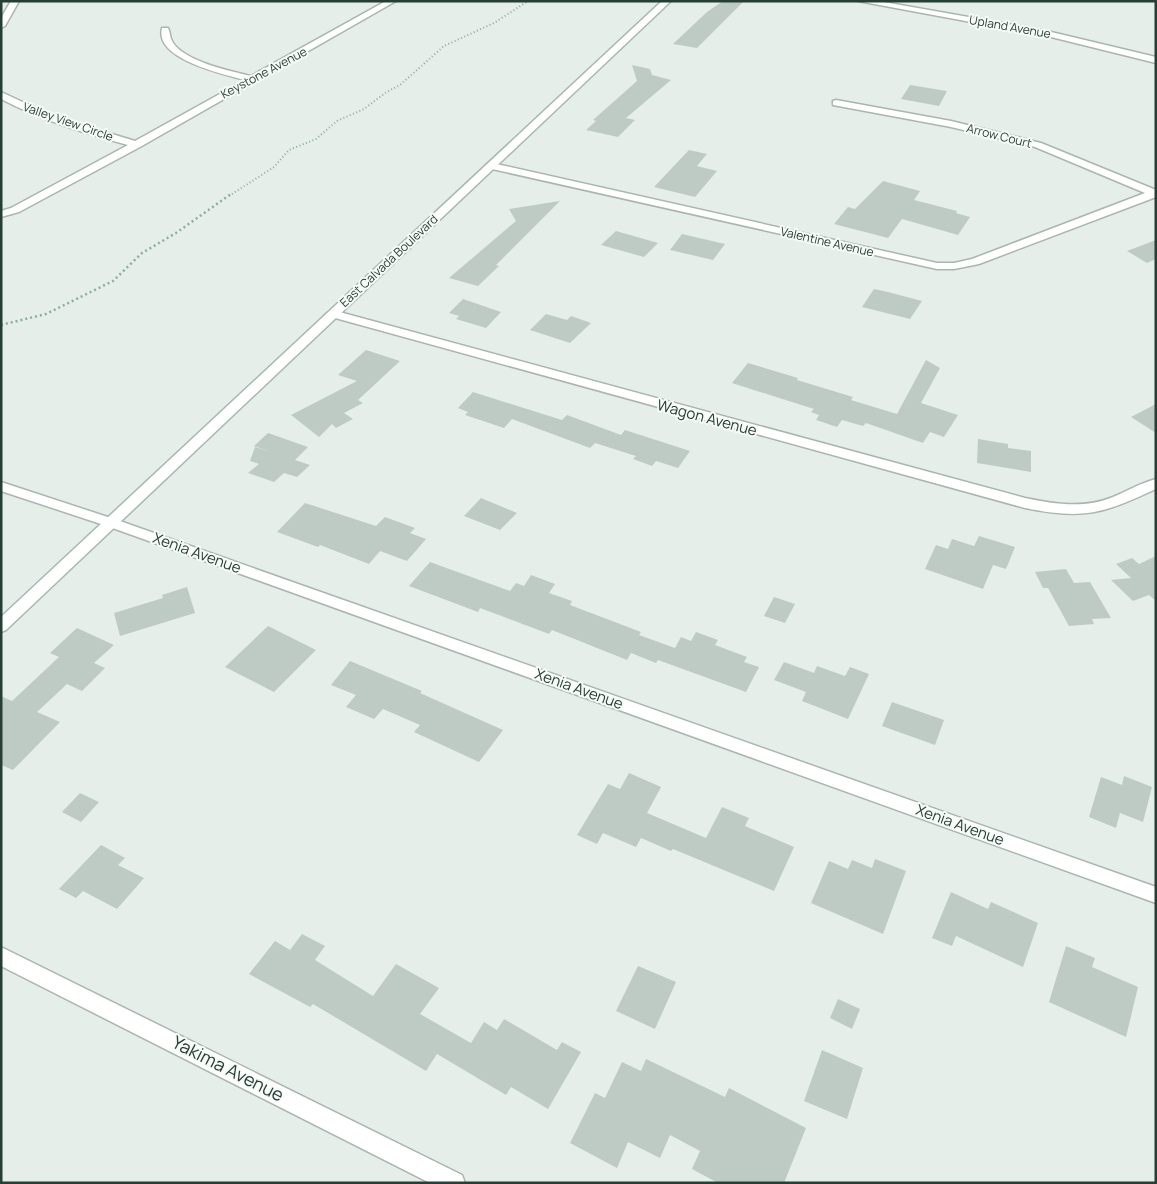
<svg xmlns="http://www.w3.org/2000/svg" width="1157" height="1184" viewBox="0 0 1157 1184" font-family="Manrope,sans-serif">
  <rect width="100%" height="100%" fill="#e6eee9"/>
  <!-- building -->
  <g fill="#becbc5">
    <polygon points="723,1 744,1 697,48 673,44 707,12"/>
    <polygon points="632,65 650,69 652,75 671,80 626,118 635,120 618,137 586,130 596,121 593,120 637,81"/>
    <polygon points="910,85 947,91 939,106 901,99"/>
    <polygon points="689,150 707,154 697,166 717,171 695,197 654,187"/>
    <polygon points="883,181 920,191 914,200 957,211 956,213 970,217 958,235 902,219 888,238 834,224 848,207 855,209"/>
    <polygon points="560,201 496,265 499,266 478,286 449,278 516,221 509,209"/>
    <polygon points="616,231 658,243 644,257 601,245"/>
    <polygon points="682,234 725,244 713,260 670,250"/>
    <polygon points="1156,240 1156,259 1147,263 1127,251"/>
    <polygon points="874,289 888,292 922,301 910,319 862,307"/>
    <polygon points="463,299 501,312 486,328 456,319 459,316 449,313"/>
    <polygon points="546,314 567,320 571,316 591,323 570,343 530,330"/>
    <polygon points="366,350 400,361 358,400 363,403 344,413 353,419 336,428 332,424 319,437 291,415 357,381 338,375"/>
    <polygon points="926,360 940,368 921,403 958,415 944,437 930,432 923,443 866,423 863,426 842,420 837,427 816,420 819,415 811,412 814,409 732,383 748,363 798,378 797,380 853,397 851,400 897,414"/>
    <polygon points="473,392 562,420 567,415 621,435 625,430 690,451 678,468 656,461 652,466 633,459 636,456 595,443 590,448 512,419 504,428 465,415 468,412 458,408"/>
    <polygon points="1156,404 1156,433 1131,417"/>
    <polygon points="268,433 308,447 295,460 310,465 297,477 284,473 274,482 248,473 259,464 250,461 255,447 271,452 254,446"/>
    <polygon points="978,439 1008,444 1008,448 1031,451 1031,472 977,463"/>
    <polygon points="481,498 517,513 500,530 464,516"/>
    <polygon points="305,503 376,526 385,517 415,528 410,533 426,539 407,561 380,551 369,564 320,545 318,547 277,532"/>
    <polygon points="979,536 1015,547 1006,569 993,565 983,589 925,569 936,545 948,549 952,539 974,546"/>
    <polygon points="1156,556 1156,601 1149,595 1133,601 1111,580 1131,578 1116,564 1132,558 1139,564"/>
    <polygon points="430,562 510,591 516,583 524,586 531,575 555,584 549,593 572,601 570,605 641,632 639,635 675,648 681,637 691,641 696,632 718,640 715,645 747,657 744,662 759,667 746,692 658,660 656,663 631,653 627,660 552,630 549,634 480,608 478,612 409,586"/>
    <polygon points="1066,569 1074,583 1090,582 1111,618 1092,619 1094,624 1069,626 1048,588 1043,588 1035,572"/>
    <polygon points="187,587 195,613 120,636 114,613 163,598 162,595"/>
    <polygon points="774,597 795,604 785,623 764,616"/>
    <polygon points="268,626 316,650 274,692 225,667"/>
    <polygon points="77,628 114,645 94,663 105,668 82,691 67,684 37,712 60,722 13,770 1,765 1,696 12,701 59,657 50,653"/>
    <polygon points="350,661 422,691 420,693 503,730 479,762 414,732 420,725 383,709 374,719 346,707 356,695 331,685"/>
    <polygon points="784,662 814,673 817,666 845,676 850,667 869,674 848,719 802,701 806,692 774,680"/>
    <polygon points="892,702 944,720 935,745 882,726"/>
    <polygon points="629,773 661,787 647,813 706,838 722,807 749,818 745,826 794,847 774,891 673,849 671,851 641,838 636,847 603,833 597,844 577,835 608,784 620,789"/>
    <polygon points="1124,776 1152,787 1143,822 1120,813 1116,828 1089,817 1101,777 1122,785"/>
    <polygon points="80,793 99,802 81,822 62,812"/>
    <polygon points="101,845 125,858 118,865 144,878 117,909 83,891 76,898 59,889"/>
    <polygon points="875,859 906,871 883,934 811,903 829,861 848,869 852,860 872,868"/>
    <polygon points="951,892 988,909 991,902 1038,923 1023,967 956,936 952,946 932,938"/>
    <polygon points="302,934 325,946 315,960 373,996 396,964 439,988 420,1014 471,1043 484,1022 497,1030 504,1019 557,1050 562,1042 581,1052 548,1109 511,1087 506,1095 437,1054 426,1071 313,1004 310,1007 249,974 275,941 290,950"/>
    <polygon points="1066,946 1095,958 1092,967 1138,987 1126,1037 1049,1002"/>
    <polygon points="638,966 676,982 655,1029 616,1011"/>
    <polygon points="838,999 860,1009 852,1029 830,1018"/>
    <polygon points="822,1050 863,1068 847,1119 804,1101"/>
    <polygon points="646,1059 725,1097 729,1088 806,1128 784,1183 718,1183 692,1169 700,1151 670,1135 660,1158 628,1142 617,1168 570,1143 595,1093 605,1098 622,1062 641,1071"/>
  </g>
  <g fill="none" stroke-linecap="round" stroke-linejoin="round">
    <defs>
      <g id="minor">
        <polygon points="11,1 19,1 5,26 1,28 1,18"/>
        <path d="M386 1H396L140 147 19 212 1 217V211L11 208 128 145C84 133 41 120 1 99V92L53 116 135 141 245 80C223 74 154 59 162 28H168C170 32 170 36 171 39 180 61 231 71 251 76Z"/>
        <polygon points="858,1 878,1 1047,31 1156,57 1156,63 1047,36"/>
        <polygon points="836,100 951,121 1041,143 1156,190 1156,197 979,264 954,269 937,269 492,169 487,166 492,163 937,263 954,263 972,259 1145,193 1035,147 951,127 833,105 833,101"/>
        <path d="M332 310 1025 498C1055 504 1084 509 1113 497 1127 491 1141 483 1156 479V489C1102 514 1084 520 1025 508L328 316 326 314Z"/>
        <polygon points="1,482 117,520 1156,887 1156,903 107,526 1,491"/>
        <polygon points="1,947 462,1175 465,1183 430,1183 1,966"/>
      </g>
      <polygon id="secondary" points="662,1 671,1 6,630 1,632 1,617"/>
    </defs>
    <!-- minor casing -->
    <use href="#minor" stroke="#a9b6af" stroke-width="3"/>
    <!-- secondary casing -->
    <use href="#secondary" stroke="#a5b9af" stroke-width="3"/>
    <!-- path-far1 -->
    <polyline stroke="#89af9d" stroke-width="2" stroke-dasharray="1 2.5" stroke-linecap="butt" points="229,196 274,167 289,150 316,139 337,121 364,109 385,93 400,85 444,46 494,23 528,1"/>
    <!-- path -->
    <polyline stroke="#89af9d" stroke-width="2.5" stroke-dasharray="2 3" stroke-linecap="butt" points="1,325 46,314 113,281 142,253 176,233 231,194"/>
    <!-- minor -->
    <use href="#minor" fill="#fff" fill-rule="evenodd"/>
    <!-- secondary -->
    <use href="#secondary" fill="#fff" fill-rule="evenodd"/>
  </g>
  <g text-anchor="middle" stroke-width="4" stroke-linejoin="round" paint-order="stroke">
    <!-- far-street labels -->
    <g font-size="12" fill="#263f34" stroke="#f7faf8">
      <text transform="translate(1010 27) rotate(10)" y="4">Upland Avenue</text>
      <text transform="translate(264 73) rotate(-28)" y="4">Keystone Avenue</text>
      <text transform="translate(68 122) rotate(19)" y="4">Valley View Circle</text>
      <text transform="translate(999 136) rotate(14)" y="4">Arrow Court</text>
      <text transform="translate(827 242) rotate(13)" y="4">Valentine Avenue</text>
      <text transform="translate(389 261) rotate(-43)" y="4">East Calvada Boulevard</text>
    </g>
    <!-- street labels -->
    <g font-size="15" fill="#263f34" stroke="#f7faf8">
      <text transform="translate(707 418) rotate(15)" y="5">Wagon Avenue</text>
      <text transform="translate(197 553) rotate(20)" y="5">Xenia Avenue</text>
      <text transform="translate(579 689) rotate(20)" y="5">Xenia Avenue</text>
      <text transform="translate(960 825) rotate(20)" y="5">Xenia Avenue</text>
    </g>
    <!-- near-street labels -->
    <g font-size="18" fill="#263f34" stroke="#f7faf8">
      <text transform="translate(228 1069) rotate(27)" y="6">Yakima Avenue</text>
    </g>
  </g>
  <!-- border -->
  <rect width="1157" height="1184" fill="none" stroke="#263f34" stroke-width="5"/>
</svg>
